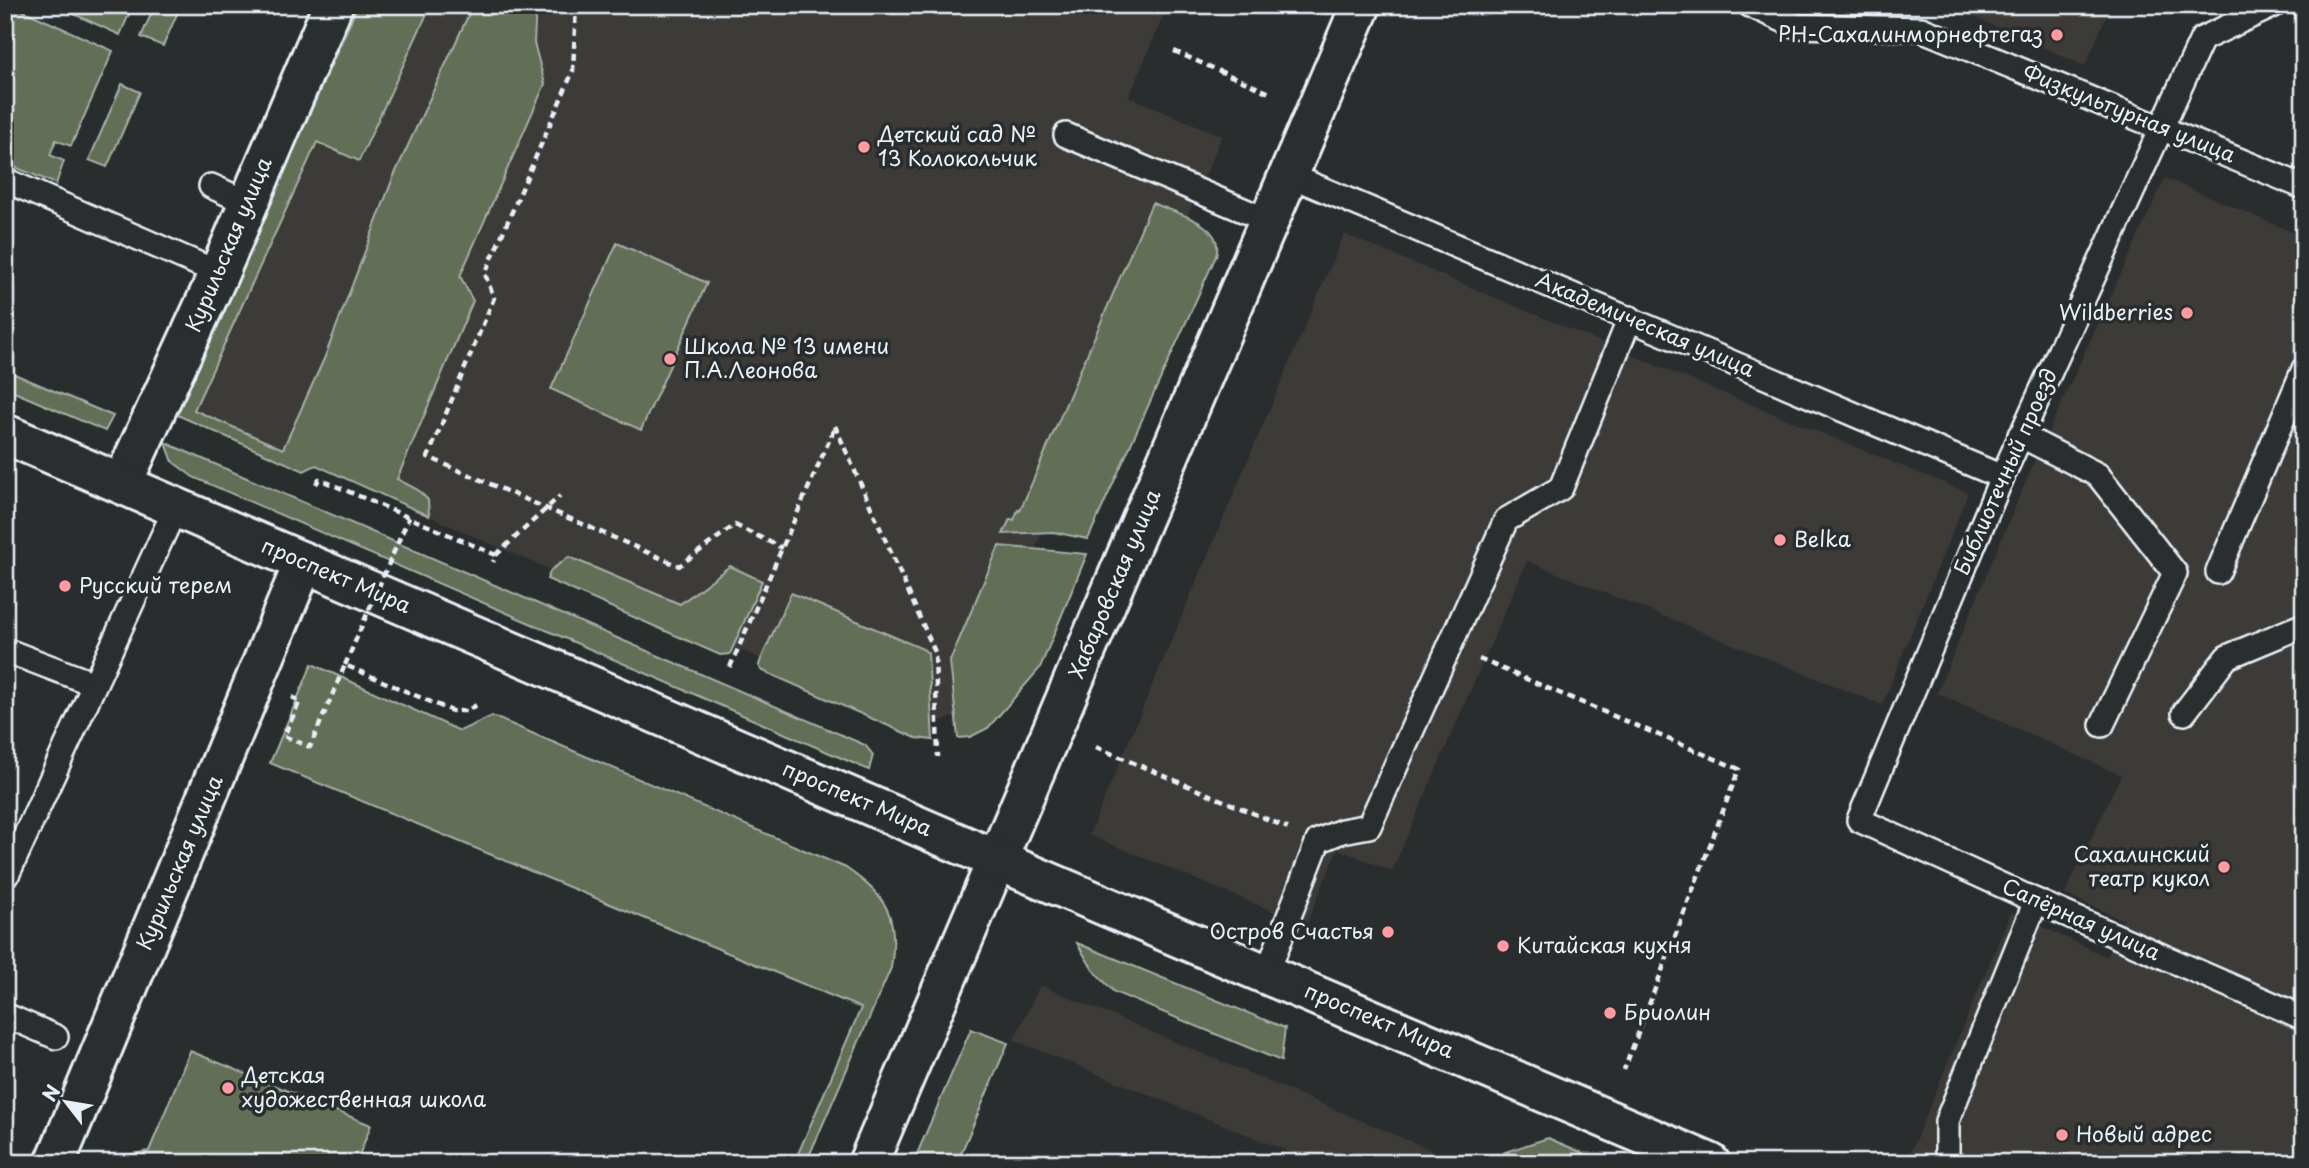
<svg xmlns="http://www.w3.org/2000/svg" width="2309" height="1168" viewBox="0 0 2309 1168" font-family="'Playpen Sans',sans-serif">
  <rect width="100%" height="100%" fill="#2a2d2e"/>
  <filter id="ink" filterUnits="userSpaceOnUse"><feTurbulence type="fractalNoise" baseFrequency=".0143" numOctaves="2"/><feDisplacementMap in="SourceGraphic" scale="14" xChannelSelector="R" yChannelSelector="G"/><feConvolveMatrix kernelMatrix="1 2 1 2 8 2 1 2 1" color-interpolation-filters="sRGB"/></filter>
  <g filter="url(#ink)">
    <!-- built -->
    <g fill="#3d3a39">
      <polygon points="379,5 1168,5 1129,97 1222,136 1199,190 959,716 919,726 493,545 194,410"/>
      <polygon points="1947,5 2111,5 2085,66"/>
      <polygon points="2165,178 2304,237 2304,1163 1906,1163 2011,912 2107,957 2123,920 2065,894 2121,775 1937,693 2028,476"/>
      <polygon points="1344,234 1679,375 1968,493 1882,705 1527,561 1392,871 1338,849 1306,925 1089,835"/>
      <polygon points="1040,985 1462,1163 1317,1163 1014,1040"/>
    </g>
    <!-- green -->
    <g fill="#626e56" stroke="#a5b0a7" stroke-width="2">
      <polygon points="5,5 11,5 113,51 71,146 56,140 50,155 64,161 56,184 5,163"/>
      <polygon points="54,5 133,5 120,35"/>
      <polygon points="155,5 181,5 163,46 141,37"/>
      <polygon points="358,5 431,5 359,161 317,142 194,410 283,449 324,359 393,178 473,5 536,5 534,43 545,84 460,276 473,301 397,479 418,490 428,500 429,516 316,465 304,471 175,414"/>
      <polygon points="122,84 140,92 107,167 89,160"/>
      <path d="M1152 203C1175 213 1226 223 1216 256L1088 539 1053 532 1003 534 1010 519 1014 520 1018 510 1020 511Z"/>
      <polygon points="617,243 707,283 641,430 551,389"/>
      <polygon points="5,370 113,416 105,431 5,388"/>
      <polygon points="166,443 865,745 873,755 869,770 193,477 173,462"/>
      <polygon points="999,546 1087,554 1040,668 988,728 970,737 958,738 950,661"/>
      <polygon points="569,557 680,604 730,566 762,581 730,654 720,655 547,579 551,570"/>
      <polygon points="791,593 923,649 928,653 933,740 916,738 761,670 759,665 761,659"/>
      <path d="M312 664 460 731 492 716 846 868C888 897 899 917 891 968L806 1163H794L861 1008 270 763Z"/>
      <polygon points="1077,943 1285,1028 1281,1061 1114,992 1093,970"/>
      <polygon points="971,1029 1008,1043 957,1163 913,1163"/>
      <polygon points="190,1051 371,1125 356,1163 105,1163 107,1159 149,1151"/>
      <polygon points="1548,1138 1606,1163 1531,1163 1505,1152"/>
    </g>
    <g fill="none" stroke-linecap="round" stroke-linejoin="round">
      <defs>
        <g id="service">
          <polyline points="1750,5 1796,26 1921,29 2304,187"/>
          <polyline points="2274,5 2202,39 2002,477 1859,820 2036,901 2304,1018"/>
          <polyline points="1066,135 1269,221"/>
          <polyline points="1289,175 2002,477"/>
          <polyline points="5,180 219,273"/>
          <polyline points="211,186 248,203"/>
          <polyline points="2020,435 2098,475 2175,573 2102,725"/>
          <polyline points="2218,572 2304,369"/>
          <polyline points="5,650 94,684"/>
          <polyline points="2184,713 2227,657 2304,625"/>
          <polyline points="8,873 176,507"/>
          <polyline points="1267,973 1318,841 1342,831 1369,826 1506,520 1561,488 1630,318"/>
          <polyline points="5,1015 56,1037"/>
          <polyline points="1947,1163 1947,1121 2036,901"/>
        </g>
        <g id="minor">
          <polyline points="122,484 219,273 333,5"/>
          <polyline points="55,1163 304,562"/>
        </g>
        <polyline id="tertiary" points="868,1163 1361,5"/>
        <polyline id="primary" points="5,434 997,860 1710,1163"/>
      </defs>
      <!-- service casing -->
      <use href="#service" stroke="#e8f1f8" stroke-width="28"/>
      <!-- minor casing -->
      <use href="#minor" stroke="#e8f1f8" stroke-width="44"/>
      <!-- tertiary casing -->
      <use href="#tertiary" stroke="#e8f1f8" stroke-width="44"/>
      <!-- primary casing -->
      <use href="#primary" stroke="#e8f1f8" stroke-width="44"/>
      <!-- path -->
      <g stroke="#e8f1f8" stroke-width="4.5" stroke-dasharray="7 5" stroke-linecap="butt">
        <polyline points="576,5 573,71 485,274 494,298 428,457 679,566 735,525 782,548"/>
        <polyline points="1174,51 1272,94"/>
        <polyline points="835,426 935,652 938,757"/>
        <polyline points="316,484 319,479 324,481 489,552 496,555 493,562"/>
        <polyline points="496,555 560,496"/>
        <polyline points="1479,659 1739,769 1624,1070"/>
        <polyline points="730,667 835,427"/>
        <polyline points="292,697 300,701 284,736 310,747 345,665 452,711 466,711 480,703"/>
        <polyline points="1096,747 1288,828"/>
      </g>
      <!-- service -->
      <use href="#service" stroke="#2a2d2e" stroke-width="23"/>
      <!-- minor -->
      <use href="#minor" stroke="#2a2d2e" stroke-width="38"/>
      <!-- tertiary -->
      <use href="#tertiary" stroke="#2a2d2e" stroke-width="38"/>
      <!-- primary -->
      <use href="#primary" stroke="#2a2d2e" stroke-width="38"/>
      <!-- path-bridge -->
      <polyline stroke="#e8f1f8" stroke-width="4.5" stroke-dasharray="7 5" stroke-linecap="butt" points="345,665 409,517"/>
    </g>
  </g>
  <!-- markers -->
  <g fill="#ff9aa2" stroke="#2a2d2e" stroke-width="2.5">
    <circle cx="2057" cy="35" r="7"/>
    <circle cx="864" cy="147" r="7"/>
    <circle cx="2187" cy="313" r="7"/>
    <circle cx="670" cy="359" r="7"/>
    <circle cx="1780" cy="540" r="7"/>
    <circle cx="65" cy="586" r="7"/>
    <circle cx="2224" cy="867" r="7"/>
    <circle cx="1388" cy="932" r="7"/>
    <circle cx="1503" cy="946" r="7"/>
    <circle cx="1610" cy="1013" r="7"/>
    <circle cx="228" cy="1088" r="7"/>
    <circle cx="2062" cy="1135" r="7"/>
  </g>
  <g text-anchor="middle" stroke-width="7" stroke-linejoin="round" paint-order="stroke">
    <!-- poi labels -->
    <g font-size="21" fill="#e8f1f8" stroke="#2a2d2e" text-anchor="start">
      <text x="2043" y="42" text-anchor="end">РН-Сахалинморнефтегаз</text>
      <text x="878" y="142">Детский сад №<tspan x="878" dy="24">13 Колокольчик</tspan></text>
      <text x="2173" y="320" text-anchor="end">Wildberries</text>
      <text x="684" y="354">Школа № 13 имени<tspan x="684" dy="24">П.А.Леонова</tspan></text>
      <text x="1794" y="547">Belka</text>
      <text x="79" y="593">Русский терем</text>
      <text x="2210" y="862" text-anchor="end">Сахалинский<tspan x="2210" dy="24">театр кукол</tspan></text>
      <text x="1374" y="939" text-anchor="end">Остров Счастья</text>
      <text x="1517" y="953">Китайская кухня</text>
      <text x="1624" y="1020">Бриолин</text>
      <text x="242" y="1083">Детская<tspan x="242" dy="24">художественная школа</tspan></text>
      <text x="2076" y="1142">Новый адрес</text>
    </g>
    <!-- street labels -->
    <g font-size="21" fill="#e8f1f8" stroke="#2a2d2e">
      <text transform="translate(2129 114) rotate(22)" y="7">Физкультурная улица</text>
      <text transform="translate(229 245) rotate(-67)" y="7">Курильская улица</text>
      <text transform="translate(1645 325) rotate(23)" y="7">Академическая улица</text>
      <text transform="translate(2006 472) rotate(-66)" y="7">Библиотечный проезд</text>
      <text transform="translate(336 576) rotate(23)" y="7">проспект Мира</text>
      <text transform="translate(1115 584) rotate(-67)" y="7">Хабаровская улица</text>
      <text transform="translate(857 799) rotate(23)" y="7">проспект Мира</text>
      <text transform="translate(180 863) rotate(-67)" y="7">Курильская улица</text>
      <text transform="translate(2081 920) rotate(24)" y="7">Сапёрная улица</text>
      <text transform="translate(1379 1021) rotate(23)" y="7">проспект Мира</text>
    </g>
  </g>
  <!-- margin -->
  <rect width="2309" height="1168" fill="none" stroke="#2a2d2e" stroke-width="28"/>
  <rect x="14" y="14" width="2281" height="1140" fill="none" stroke="#e8f1f8" stroke-width="2.5" filter="url(#ink)"/>
  <!-- north arrow -->
  <g transform="translate(66 1102) rotate(301)" stroke="#2a2d2e" stroke-width="5" paint-order="stroke">
  <path d="M0-5L12 26L0 18L-12 26Z" fill="#e8f1f8"/>
  <text y="-10" font-size="19" font-weight="bold" text-anchor="middle" fill="#e8f1f8">N</text>
  </g>
</svg>
